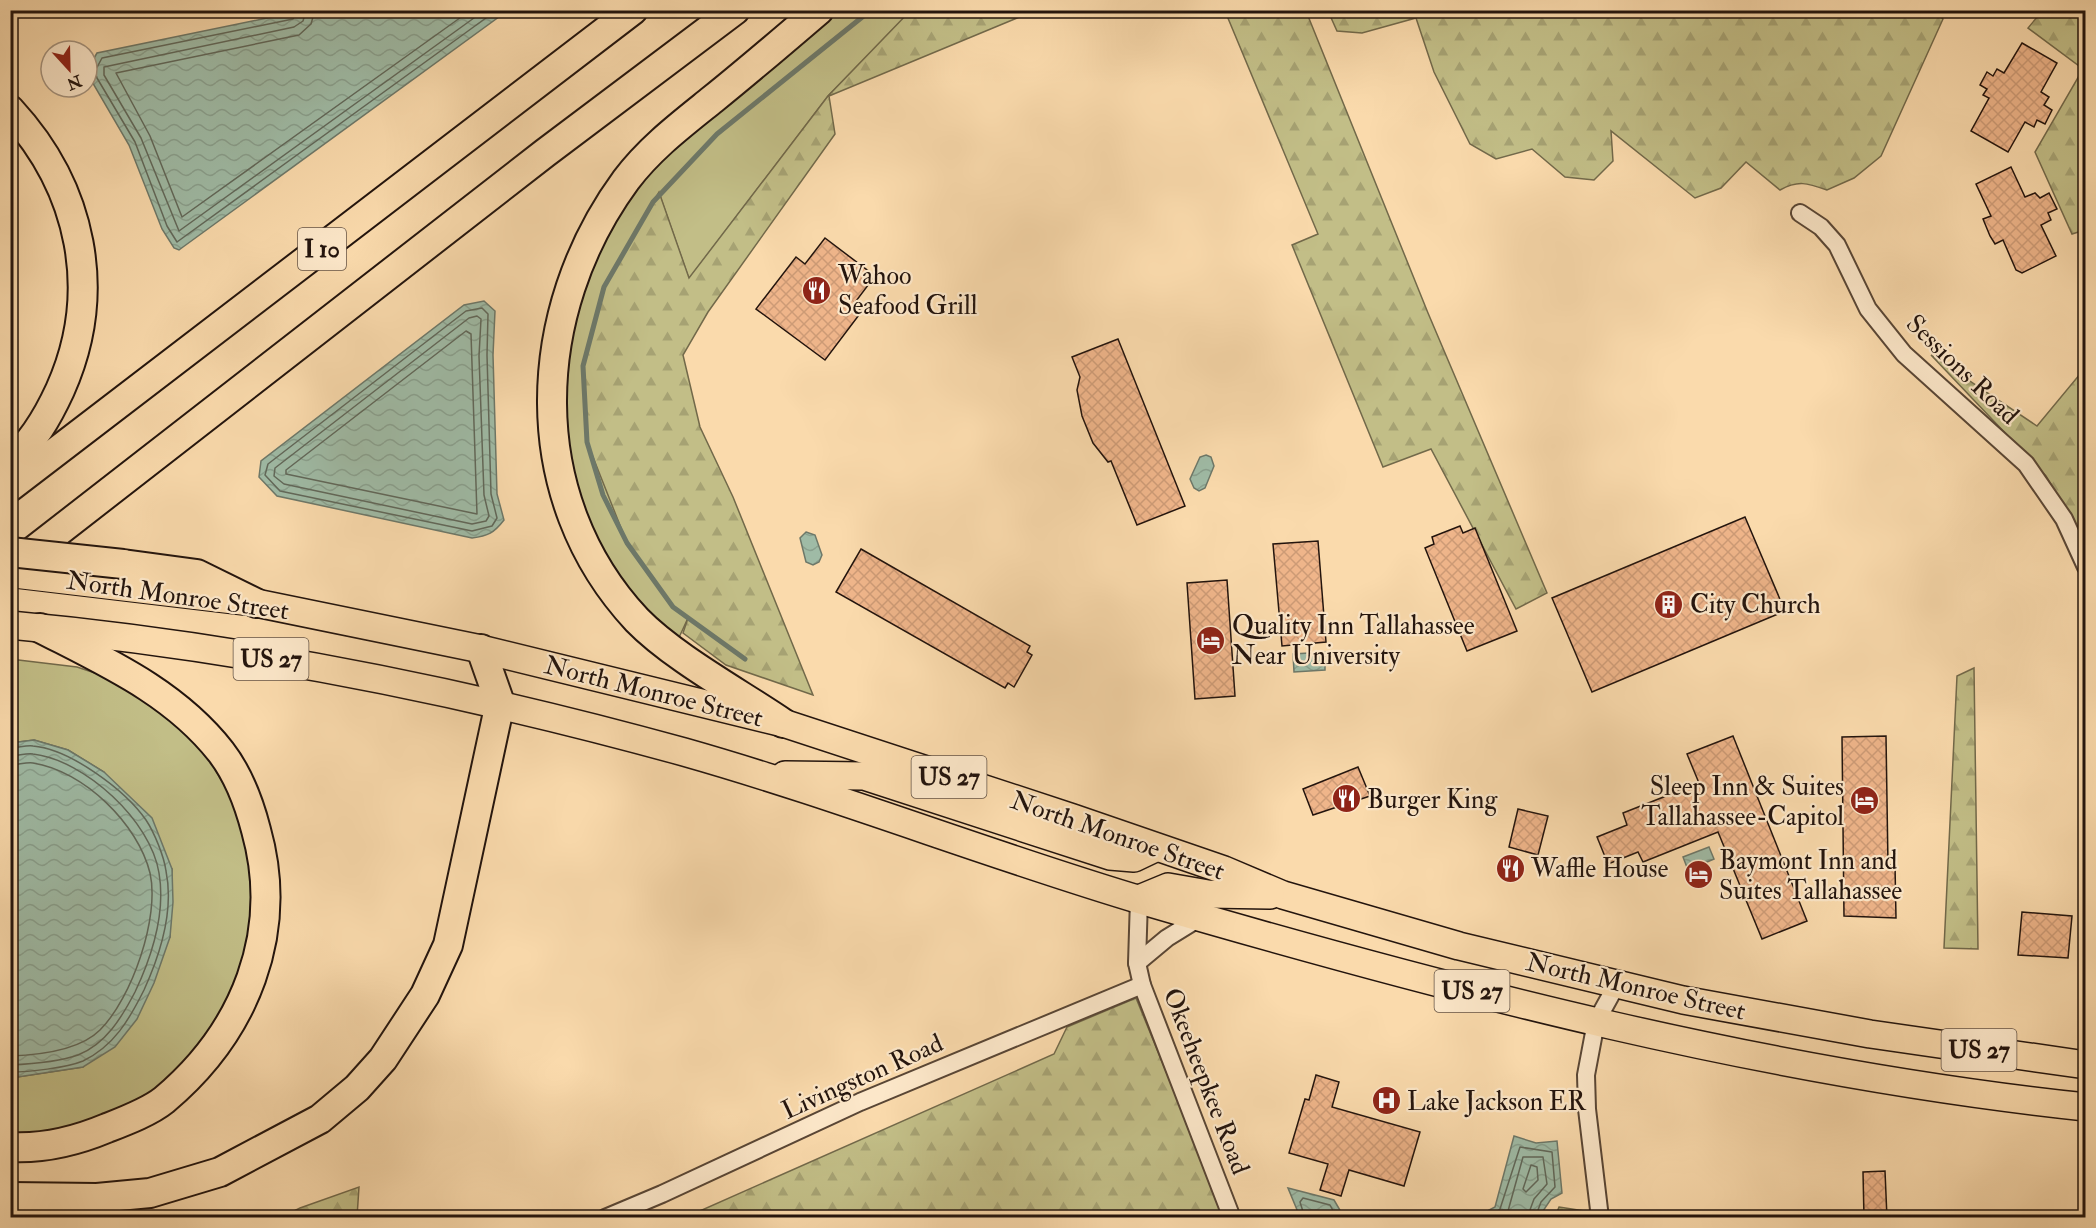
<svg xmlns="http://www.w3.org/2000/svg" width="2096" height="1228" viewBox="0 0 2096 1228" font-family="'IM FELL Double Pica',serif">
  <defs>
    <pattern id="forest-firs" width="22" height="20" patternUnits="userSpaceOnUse" patternTransform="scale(1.5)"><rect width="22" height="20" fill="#c2be87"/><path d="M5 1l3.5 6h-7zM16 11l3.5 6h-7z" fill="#a6a273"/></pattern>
    <pattern id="water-waves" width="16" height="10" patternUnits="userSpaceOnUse" patternTransform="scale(1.5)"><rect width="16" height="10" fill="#9fbba6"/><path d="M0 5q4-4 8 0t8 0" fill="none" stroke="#89a08e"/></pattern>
    <pattern id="building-cross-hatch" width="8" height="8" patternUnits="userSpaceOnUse" patternTransform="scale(1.5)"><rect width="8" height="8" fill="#efb58a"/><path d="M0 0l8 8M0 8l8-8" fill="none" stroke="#cd9b76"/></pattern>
  </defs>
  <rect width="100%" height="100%" fill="#fadaac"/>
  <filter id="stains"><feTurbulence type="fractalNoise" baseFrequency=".00333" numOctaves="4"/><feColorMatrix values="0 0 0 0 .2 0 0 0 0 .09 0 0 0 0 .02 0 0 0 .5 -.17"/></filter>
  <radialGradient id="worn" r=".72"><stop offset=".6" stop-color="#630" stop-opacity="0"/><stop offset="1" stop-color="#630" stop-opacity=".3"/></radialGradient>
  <!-- grass -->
  <g fill="#c2be87" stroke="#72694a" stroke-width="1.5">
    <polygon points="829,11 911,11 828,96 689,279 659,193 673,607 688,618 676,644 601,559 559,435 573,298 638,178"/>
    <polygon points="10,659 77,667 101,675 127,686 174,720 209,759 231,797 246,834 254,892 244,966 206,1043 157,1089 136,1104 55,1132 11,1136 11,1078 83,1067 170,937 172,869 104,772 68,750 34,740 11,743"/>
  </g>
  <!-- forest -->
  <g fill="url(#forest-firs)" stroke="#72694a" stroke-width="1.5">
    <polygon points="911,10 1034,11 829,96 835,134 708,312 683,355 700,427 733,497 813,695 726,665 683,633 688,618 673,607 627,543 587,442 583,366 604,287 659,192 689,278 828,96"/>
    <polygon points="2043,10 2080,11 2085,16 2085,230 2072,234 2035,152 2083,69 2028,28"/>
    <polygon points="1225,11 1306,11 1428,313 1547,593 1516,609 1431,449 1383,467 1292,245 1318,234"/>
    <path d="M1935 11 1943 19 1881 156 1854 178 1827 190C1807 183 1798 180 1780 190L1746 162 1721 188 1695 198 1611 131 1613 161 1594 180 1565 177 1532 149 1496 159 1470 144 1434 72 1416 18 1362 33 1337 31 1328 11Z"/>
    <polygon points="1931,355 2037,426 2085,368 2085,542 2046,476"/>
    <polygon points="1974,668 1978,949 1944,948 1957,676"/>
    <polygon points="1136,998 1201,1157 1223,1217 684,1218 1054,1054 1067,1027"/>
    <polygon points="359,1187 357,1217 282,1217 300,1208"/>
    <polygon points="1559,1207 1584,1211 1585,1217 1555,1217"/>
  </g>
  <!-- water -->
  <g fill="url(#water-waves)" stroke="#6d7869" stroke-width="1.5">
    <path d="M306 10 507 11 183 247 179 250 174 248 162 229 129 145 91 80C88 69 91 63 97 53Z"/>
    <path d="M484 301 495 311 493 355 497 494 504 520C494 533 488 536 472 538L277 496 259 477 261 461 464 305Z"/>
    <polygon points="1206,455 1211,457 1214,466 1205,488 1199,491 1194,488 1190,479 1200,457"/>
    <polygon points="806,532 815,535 822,555 819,562 813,565 806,562 800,538"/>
    <polygon points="1325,652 1325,670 1294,672 1293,654"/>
    <polygon points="34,740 68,750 104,772 152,818 172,869 173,902 170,937 154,983 137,1019 115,1047 83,1067 11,1078 11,743"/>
    <polygon points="1709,847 1714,859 1688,870 1683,857"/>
    <polygon points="1514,1136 1536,1143 1557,1141 1562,1193 1551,1199 1539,1217 1476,1217 1495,1207"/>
    <polygon points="1288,1188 1334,1200 1344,1217 1300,1217"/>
  </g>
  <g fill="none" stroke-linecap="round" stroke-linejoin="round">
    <!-- shore -->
    <g stroke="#61685a" stroke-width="1.5">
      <polyline points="298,10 293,19 102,58 95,71 97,78 135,142 167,226 177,242 497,10"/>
      <polyline points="306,10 303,21 294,27 104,67 104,75 141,138 179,231 485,10"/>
      <polyline points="315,10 311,24 299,35 116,73 150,136 182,217 471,10"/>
      <polygon points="482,308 488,314 487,355 491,494 497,518 492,526 472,531 280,491 265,475 268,464 466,311"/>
      <polygon points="477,316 481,319 479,356 484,495 489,516 486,521 472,524 284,484 274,476 275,468 469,318"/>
      <polygon points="466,331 471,334 477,514 286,474 286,470"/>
      <path d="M10 748C18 748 26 745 33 746 70 749 125 790 146 820 154 832 164 856 166 871 174 910 160 955 144 990 129 1020 114 1046 83 1061 66 1068 29 1072 10 1072"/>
      <path d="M10 756C18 756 26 753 33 754 85 760 151 821 159 873 166 914 152 956 135 992 122 1017 106 1044 78 1055 59 1062 31 1064 10 1065"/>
      <path d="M10 765C18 765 26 762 33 763 84 771 138 824 150 873 160 917 132 998 100 1030 79 1051 39 1055 10 1056"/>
      <polygon points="1531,1165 1537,1167 1538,1180 1526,1192 1523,1189"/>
      <polyline points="1305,1218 1300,1202 1303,1198 1330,1205 1337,1218"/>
      <polyline points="1488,1218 1500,1209 1520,1147 1552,1152 1555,1187 1541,1202 1535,1218"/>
      <polyline points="1503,1218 1508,1211 1523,1157 1543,1157 1547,1184 1534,1199 1527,1218"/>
    </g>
    <!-- stream -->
    <polyline stroke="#6d7869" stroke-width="5" points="745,659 673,607 627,543 603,495 587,442 583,366 604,287 653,202 717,134 871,10"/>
  </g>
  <!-- building -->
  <g fill="url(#building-cross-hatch)" stroke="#23140d" stroke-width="1.5">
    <polygon points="2022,43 2057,63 2041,92 2049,97 2044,105 2052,110 2045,124 2037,120 2034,127 2025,122 2008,152 1971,131 1989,98 1983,95 1987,89 1980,85 1987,72 1993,76 1997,69 2004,73"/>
    <polygon points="2011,167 2025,197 2035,193 2040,198 2049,193 2057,209 2048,213 2051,220 2041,225 2056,256 2022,273 2016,270 2003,240 1995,244 1990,236 1983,219 1991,216 1976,184"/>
    <polygon points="825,238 875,276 853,305 862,311 825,360 756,309 796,257 805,264"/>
    <polygon points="1118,339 1185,506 1137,525 1111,461 1108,462 1093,443 1082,416 1077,390 1080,377 1072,357"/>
    <polygon points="1745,517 1785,611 1592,692 1552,598"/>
    <polygon points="1460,526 1463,533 1475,528 1517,631 1467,651 1425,548 1434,544 1432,537"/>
    <polygon points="1318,541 1326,642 1282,646 1273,544"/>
    <polygon points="861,549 1030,646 1027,652 1032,655 1014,687 1008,683 1005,688 836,592"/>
    <polygon points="1227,580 1235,696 1195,699 1187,583"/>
    <polygon points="1733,736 1807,921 1762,939 1718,832 1643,862 1638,852 1608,864 1597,837 1627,825 1623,813 1699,783 1687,754"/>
    <polygon points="1886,736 1888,865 1895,865 1896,918 1844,916 1842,737"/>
    <polygon points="1358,767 1370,796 1313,815 1303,789"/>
    <polygon points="1518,809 1548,816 1538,855 1509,847"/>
    <polygon points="2022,912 2072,916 2068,958 2018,955"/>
    <polygon points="1316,1075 1339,1082 1332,1107 1420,1132 1404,1186 1349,1170 1341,1196 1320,1190 1328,1164 1289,1153 1305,1099 1309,1100"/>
    <polygon points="1885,1171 1887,1218 1864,1218 1863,1172"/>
  </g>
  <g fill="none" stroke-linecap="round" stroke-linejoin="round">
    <defs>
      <g id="minor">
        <polyline points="1800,213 1821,227 1837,245 1868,309 1904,354 2026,464 2064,519 2086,567"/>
        <polyline points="1139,899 1137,963 1142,985 1232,1218"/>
        <polyline points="1137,963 1167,938 1201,917"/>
        <polyline points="605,1218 662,1194 860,1102 1142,985"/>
        <polyline points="1600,1218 1587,1109 1586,1075 1596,1022 1617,984"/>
      </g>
      <polyline id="primary" points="10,574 246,602"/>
      <g id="trunk">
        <polyline points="256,603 481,649 783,723 1073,818 1224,870 1283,895 1459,946 1683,1000 1870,1034 2086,1065"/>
        <path d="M10 625C239 646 464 691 684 752 839 796 989 855 1144 901 1452 991 1765 1073 2086 1107"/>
        <polyline points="785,775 864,776 1110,856 1134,858 1155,848"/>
        <polyline points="1139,899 1168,887 1208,894 1270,895"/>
      </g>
      <g id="motorway">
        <path d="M10 110C82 188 104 292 60 390 48 416 33 443 10 461"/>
        <polyline points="10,487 633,10"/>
        <polyline points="123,564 197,574 256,603"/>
        <polyline points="10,569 545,153 735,10"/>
        <path d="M783 723C739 693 673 657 637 620 522 497 529 312 626 180 650 148 682 124 713 99 749 70 784 40 819 10"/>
        <path d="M10 1147C45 1149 76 1141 107 1128 125 1121 149 1112 164 1100 245 1032 285 933 256 830 249 803 238 774 221 752 174 692 106 662 40 628"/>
        <polyline points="10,1197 97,1198 150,1193 220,1172 320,1119 357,1088 383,1059 425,995 448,945 500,703 481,649"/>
      </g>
    </defs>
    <!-- minor casing -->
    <use href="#minor" stroke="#594635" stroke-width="20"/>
    <!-- primary casing -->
    <use href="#primary" stroke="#23140d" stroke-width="28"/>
    <!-- trunk casing -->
    <use href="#trunk" stroke="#23140d" stroke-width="30"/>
    <!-- motorway casing -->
    <use href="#motorway" stroke="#23140d" stroke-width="32"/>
    <!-- minor -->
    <use href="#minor" stroke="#fce7c9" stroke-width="16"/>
    <!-- primary -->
    <use href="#primary" stroke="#fadaac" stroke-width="26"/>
    <!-- trunk -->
    <use href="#trunk" stroke="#fadaac" stroke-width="27"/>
    <!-- motorway -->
    <use href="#motorway" stroke="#fadaac" stroke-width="28"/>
    <defs>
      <polyline id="motorway-bridge" points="10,552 123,564"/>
    </defs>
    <!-- motorway-bridge casing -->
    <use href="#motorway-bridge" stroke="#23140d" stroke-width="32" stroke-linecap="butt"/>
    <!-- motorway-bridge -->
    <use href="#motorway-bridge" stroke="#fadaac" stroke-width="28"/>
  </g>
  <!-- icons -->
  <defs>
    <symbol id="restaurant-disc" viewBox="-11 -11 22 22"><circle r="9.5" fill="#8f2418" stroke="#fce7c9"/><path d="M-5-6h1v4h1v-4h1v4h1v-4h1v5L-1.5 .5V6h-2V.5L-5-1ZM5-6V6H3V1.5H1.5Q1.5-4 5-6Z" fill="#fff"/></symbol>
    <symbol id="building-disc" viewBox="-11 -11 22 22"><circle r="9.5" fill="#8f2418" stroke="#fce7c9"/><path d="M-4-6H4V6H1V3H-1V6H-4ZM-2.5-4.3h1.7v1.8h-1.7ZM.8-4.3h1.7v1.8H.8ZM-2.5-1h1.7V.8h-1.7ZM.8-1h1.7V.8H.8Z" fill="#fff"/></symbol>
    <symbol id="hotel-disc" viewBox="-11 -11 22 22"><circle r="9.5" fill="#8f2418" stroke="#fce7c9"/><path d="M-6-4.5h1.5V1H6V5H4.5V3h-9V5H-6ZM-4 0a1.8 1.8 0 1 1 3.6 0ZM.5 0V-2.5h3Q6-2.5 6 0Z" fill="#fff"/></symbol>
    <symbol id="hospital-disc" viewBox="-11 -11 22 22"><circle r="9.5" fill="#8f2418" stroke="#fce7c9"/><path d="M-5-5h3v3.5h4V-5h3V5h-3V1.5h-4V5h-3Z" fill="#fff"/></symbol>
  </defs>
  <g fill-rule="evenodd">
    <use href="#restaurant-disc" x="800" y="274" width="33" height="33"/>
    <use href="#building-disc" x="1652" y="588" width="33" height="33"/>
    <use href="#hotel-disc" x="1194" y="624" width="33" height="33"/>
    <use href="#restaurant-disc" x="1330" y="782" width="33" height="33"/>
    <use href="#hotel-disc" x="1848" y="784" width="33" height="33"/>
    <use href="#restaurant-disc" x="1494" y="852" width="33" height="33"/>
    <use href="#hotel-disc" x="1682" y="858" width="33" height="33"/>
    <use href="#hospital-disc" x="1370" y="1084" width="33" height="33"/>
  </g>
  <g text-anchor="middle" stroke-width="4.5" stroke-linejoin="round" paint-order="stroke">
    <!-- shield labels -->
    <g fill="#fce7c9" stroke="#645345" stroke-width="1.5">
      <rect x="298" y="228" width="48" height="42" rx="4.5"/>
      <rect x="233.5" y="638" width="75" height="42" rx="4.5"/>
      <rect x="911.5" y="756" width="75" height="42" rx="4.5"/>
      <rect x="1434.5" y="970" width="75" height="42" rx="4.5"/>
      <rect x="1941.5" y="1029" width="75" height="42" rx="4.5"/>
    </g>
    <g font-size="24" font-weight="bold" fill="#23140d">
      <text x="322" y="257">I 10</text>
      <text x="271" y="667">US 27</text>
      <text x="949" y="785">US 27</text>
      <text x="1472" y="999">US 27</text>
      <text x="1979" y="1058">US 27</text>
    </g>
    <!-- poi labels -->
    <g font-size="26" fill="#23140d" stroke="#fce7c9" text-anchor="start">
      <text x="838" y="284">Wahoo<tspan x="838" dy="30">Seafood Grill</tspan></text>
      <text x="1690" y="613">City Church</text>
      <text x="1232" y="634">Quality Inn Tallahassee<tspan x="1232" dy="30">Near University</tspan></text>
      <text x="1844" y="795" text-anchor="end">Sleep Inn &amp; Suites<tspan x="1844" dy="30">Tallahassee-Capitol</tspan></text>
      <text x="1367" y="808">Burger King</text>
      <text x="1719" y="869">Baymont Inn and<tspan x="1719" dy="30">Suites Tallahassee</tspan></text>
      <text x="1531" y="877">Waffle House</text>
      <text x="1407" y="1110">Lake Jackson ER</text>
    </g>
    <!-- street labels -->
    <g font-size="26" fill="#23140d" stroke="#fce7c9">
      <text transform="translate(1963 369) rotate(44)" y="9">Sessions Road</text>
      <text transform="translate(178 595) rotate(8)" y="9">North Monroe Street</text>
      <text transform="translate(654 691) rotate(14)" y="9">North Monroe Street</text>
      <text transform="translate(1118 835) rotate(19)" y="9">North Monroe Street</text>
      <text transform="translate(1636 986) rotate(13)" y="9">North Monroe Street</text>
      <text transform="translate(862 1076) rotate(-24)" y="9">Livingston Road</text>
      <text transform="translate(1207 1081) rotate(69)" y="9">Okeeheepkee Road</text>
    </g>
  </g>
  <!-- margin -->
  <rect width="2096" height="1228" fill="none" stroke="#fadaac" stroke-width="36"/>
  <rect x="12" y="12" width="2072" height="1204" fill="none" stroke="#23140d" stroke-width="3"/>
  <rect x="18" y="18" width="2060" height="1192" fill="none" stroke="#23140d" stroke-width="1.5"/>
  <!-- north arrow -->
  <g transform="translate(69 69) rotate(158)"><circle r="28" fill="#fce7c9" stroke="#a5937e" stroke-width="1.5"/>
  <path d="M0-4.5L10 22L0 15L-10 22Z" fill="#8f2418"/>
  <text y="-9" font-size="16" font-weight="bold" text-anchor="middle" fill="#23140d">N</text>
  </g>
  <rect width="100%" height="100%" filter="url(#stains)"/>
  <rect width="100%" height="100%" fill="url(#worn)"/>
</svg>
